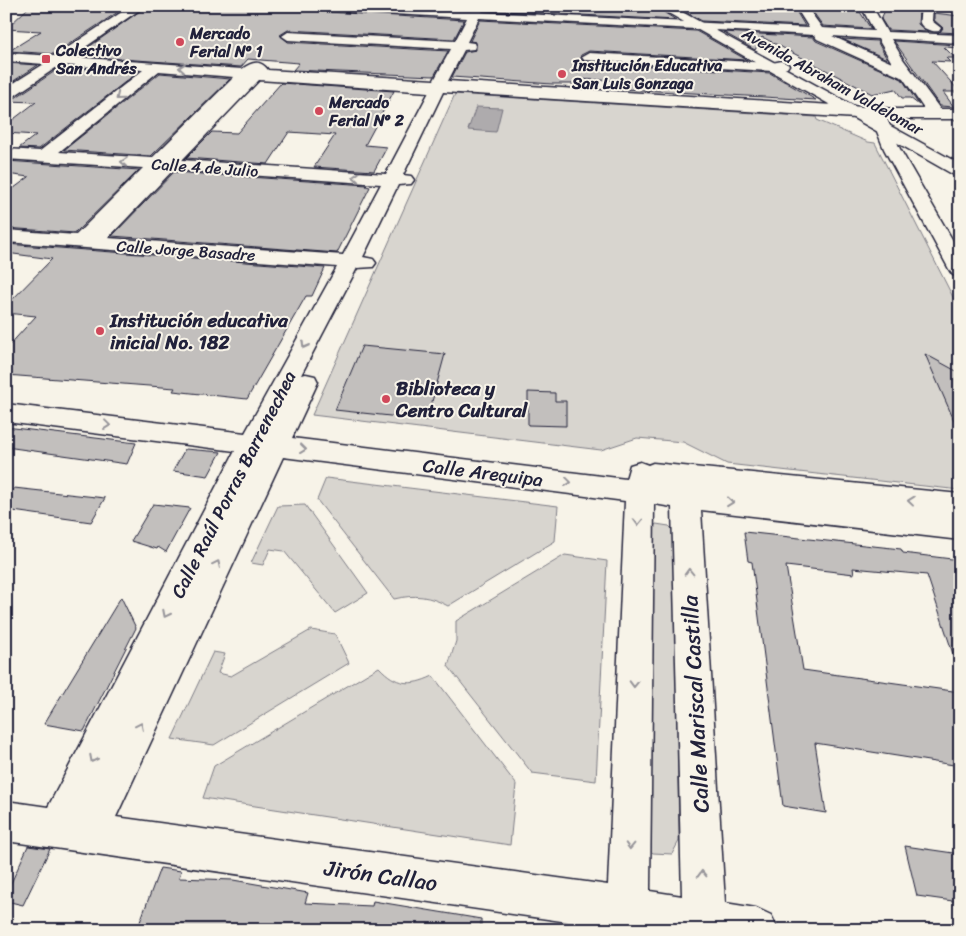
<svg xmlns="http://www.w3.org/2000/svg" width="966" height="936" viewBox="0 0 966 936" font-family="Sriracha,sans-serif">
  <rect width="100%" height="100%" fill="#f7f3e8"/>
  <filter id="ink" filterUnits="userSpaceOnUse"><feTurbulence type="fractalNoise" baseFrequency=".02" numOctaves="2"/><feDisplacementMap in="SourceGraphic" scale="10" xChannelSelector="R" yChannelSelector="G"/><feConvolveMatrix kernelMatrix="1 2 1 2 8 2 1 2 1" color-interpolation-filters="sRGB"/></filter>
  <g filter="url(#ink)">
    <!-- green -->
    <g fill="#d8d5cf" stroke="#7d7c85">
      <polygon points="455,94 816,117 817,120 868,142 875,143 960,311 960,490 727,464 683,442 637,438 601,450 312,415"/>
      <path d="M326 478 558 506 555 541 448 606C430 596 415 594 394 599L317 500Z"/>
      <polygon points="305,505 368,593 335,613 284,551 270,549 263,565 251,563 278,506"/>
      <polygon points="656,524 669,526 674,531 679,841 672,854 653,853 643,845 652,529"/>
      <polygon points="565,555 607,561 596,781 532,773 448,666 456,641 456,621"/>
      <polygon points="311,630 335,634 349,663 214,745 172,739 213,652 225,654 218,673 231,676"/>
      <path d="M379 667C396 685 410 687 433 676L516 784 510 845 203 798 214 766Z"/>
    </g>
    <!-- water -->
    <polygon fill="#aeabad" stroke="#76747f" points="476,107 502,108 496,132 468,130"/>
    <!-- building -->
    <g fill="#c2bfbd" stroke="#22223b">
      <polygon points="30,6 127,6 54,54 9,51 41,31 6,29"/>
      <polygon points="147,6 226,6 464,20 454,39 288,30 280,35 288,42 448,51 434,76 293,70 299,63 248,59 241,67 76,56"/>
      <polygon points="487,6 654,6 676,20 485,10"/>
      <polygon points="675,6 793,6 805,26 702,21"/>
      <polygon points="886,8 919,12 918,24 928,32 888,30 881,19"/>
      <polygon points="813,12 860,12 871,29 823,26"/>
      <polygon points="934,13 960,16 960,33 940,32 943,28 934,20"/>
      <polygon points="480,20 696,31 747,60 589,51 581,55 580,58 584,62 770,73 816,100 623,89 623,81 575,79 575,84 552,84 452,77 465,52 476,50 476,42 470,41"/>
      <polygon points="723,32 813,37 816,41 902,79 919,105 910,98 902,98 895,89 872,94 762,37 755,50"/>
      <polygon points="842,39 877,41 887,59"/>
      <polygon points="894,41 957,45 960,48 944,47 955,58 946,58 950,62 932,61 960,92 943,92 954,107 940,106"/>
      <polygon points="6,63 38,65 6,86"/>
      <polygon points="61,67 138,72 39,149 19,148 36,135 6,133 6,125 36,102 6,101 12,100"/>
      <polygon points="160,73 230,79 151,156 64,150"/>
      <polygon points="281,83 394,91 365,145 387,147 374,171 314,167 335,135 289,132 268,164 186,158 212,132 237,133"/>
      <polygon points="6,161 139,170 75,233 6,228 6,194 29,177 6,174"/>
      <polygon points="174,172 367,185 366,186 370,187 337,253 112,236"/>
      <polygon points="6,244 325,268 312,296 306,296 247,399 173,391 175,388 6,375 6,349 36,316 6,313 6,306 52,259 6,253"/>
      <polygon points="362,346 445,354 427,420 335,410"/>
      <polygon points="925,354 960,373 960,434"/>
      <polygon points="528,392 555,393 555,401 566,401 566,426 528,425"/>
      <polygon points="6,427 136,443 127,464 6,447"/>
      <polygon points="185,449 221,452 208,476 173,471"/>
      <polygon points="14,488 105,498 91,522 6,510 6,498"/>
      <polygon points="153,504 190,508 166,552 158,547 157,549 131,541"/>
      <polygon points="744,532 901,549 903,553 960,560 960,663 956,663 927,575 853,568 854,574 786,566 803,670 960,692 960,766 815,743 826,813 783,806 752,562 748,561"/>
      <polygon points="121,597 136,628 84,731 44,724"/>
      <polygon points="28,846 50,849 23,905 6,901 6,894"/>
      <polygon points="905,846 960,854 960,902 917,896"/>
      <polygon points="160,868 181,871 179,878 233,880 308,893 305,903 372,906 373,901 481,919 481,930 137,930"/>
    </g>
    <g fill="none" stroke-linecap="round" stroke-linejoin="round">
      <defs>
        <g id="street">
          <path d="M131 6H145L71 57 242 69C252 62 260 59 268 70L434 80 451 49 288 40 282 36 288 32 455 41 467 18 301 9 295 6H376L471 11 473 6H485L482 12 809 28 795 6H872L887 32 960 35V43L891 39 903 59 940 109H960V119H887L900 149 960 253V277L953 275 950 271 884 149 872 119 443 92 403 175 411 176 414 180 411 184 398 185 363 257 373 259 376 263 373 267 357 268 301 375 306 374 315 376 318 382 292 438 626 479 630 465 640 462 648 465 653 463 960 494V540L701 510 725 903 756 908 771 915 778 930H624L6 841V801L48 807 235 451 6 422V404L245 433 337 267 6 242V230L76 235 143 168 6 159V149L40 151 143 70 60 65 11 98 6 99V88L44 64 6 61V53L55 56ZM809 10H863L874 31 822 28ZM479 18 814 35 817 39 903 78 924 109H897L448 81 464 50 474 49 475 46 474 43 467 42ZM832 36 878 39 892 63ZM159 71 234 77 152 158 59 152ZM259 80 429 92 386 174 182 160ZM173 170 381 184 343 255 108 238ZM283 457 625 501 608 885 116 817ZM654 504 672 507 682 896 650 891Z"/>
          <path d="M921 6H933L932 21 941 28 939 31C934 32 923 30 920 23 919 20 921 11 921 6Z"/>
          <polygon points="589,53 772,63 782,61 789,65 787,68 772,71 584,60 582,57"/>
        </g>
        <polygon id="secondary" points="656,6 671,6 960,164 960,176 954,175"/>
      </defs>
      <!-- street casing -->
      <use href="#street" stroke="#22223b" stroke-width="3"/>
      <!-- secondary casing -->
      <use href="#secondary" stroke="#22223b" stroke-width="3"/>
      <!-- street -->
      <use href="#street" fill="#f7f3e8" fill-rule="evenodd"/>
      <!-- secondary -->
      <use href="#secondary" fill="#f7f3e8" fill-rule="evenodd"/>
    </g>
    <!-- one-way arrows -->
    <defs><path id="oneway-chevron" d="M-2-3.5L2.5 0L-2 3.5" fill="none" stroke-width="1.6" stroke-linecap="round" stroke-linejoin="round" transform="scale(1.25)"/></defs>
    <g stroke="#97959a">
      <use href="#oneway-chevron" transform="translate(182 68) rotate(-176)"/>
      <use href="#oneway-chevron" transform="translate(119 97) rotate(141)"/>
      <use href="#oneway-chevron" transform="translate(124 162) rotate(-176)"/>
      <use href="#oneway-chevron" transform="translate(356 177) rotate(-176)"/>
      <use href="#oneway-chevron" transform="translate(305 345) rotate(119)"/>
      <use href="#oneway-chevron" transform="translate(107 425) rotate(7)"/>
      <use href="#oneway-chevron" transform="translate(303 449) rotate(7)"/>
      <use href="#oneway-chevron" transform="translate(568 482) rotate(7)"/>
      <use href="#oneway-chevron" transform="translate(911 501) rotate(-174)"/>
      <use href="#oneway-chevron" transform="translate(730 502) rotate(6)"/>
      <use href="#oneway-chevron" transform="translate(638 522) rotate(92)"/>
      <use href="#oneway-chevron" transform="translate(217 564) rotate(-64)"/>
      <use href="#oneway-chevron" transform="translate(689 572) rotate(-92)"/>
      <use href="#oneway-chevron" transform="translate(166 614) rotate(117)"/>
      <use href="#oneway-chevron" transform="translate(634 684) rotate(91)"/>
      <use href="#oneway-chevron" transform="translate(140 726) rotate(-64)"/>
      <use href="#oneway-chevron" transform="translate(93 759) rotate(117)"/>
      <use href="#oneway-chevron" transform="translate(630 846) rotate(92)"/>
      <use href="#oneway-chevron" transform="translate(702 874) rotate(-92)"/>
    </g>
  </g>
  <!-- markers -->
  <g fill="#d1495b" stroke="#f7f3e8" stroke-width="2">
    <circle cx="180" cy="42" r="5"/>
    <rect x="41" y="54" width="10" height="10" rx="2.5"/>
    <circle cx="562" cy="74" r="5"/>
    <circle cx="319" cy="111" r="5"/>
    <circle cx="100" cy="331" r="5"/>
    <circle cx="386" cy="399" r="5"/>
  </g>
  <g text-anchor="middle" stroke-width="4" stroke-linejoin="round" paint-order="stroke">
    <!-- far-poi labels -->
    <g font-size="16" font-weight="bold" fill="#22223b" stroke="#f7f3e8" text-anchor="start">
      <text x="190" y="39">Mercado<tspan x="190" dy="18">Ferial Nº 1</tspan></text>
      <text x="56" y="56">Colectivo<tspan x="56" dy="18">San Andrés</tspan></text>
      <text x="572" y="71">Institución Educativa<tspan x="572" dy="18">San Luis Gonzaga</tspan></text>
      <text x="329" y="108">Mercado<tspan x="329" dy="18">Ferial Nº 2</tspan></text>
    </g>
    <!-- far-street labels -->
    <g font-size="16" fill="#22223b" stroke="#f7f3e8">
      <text transform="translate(833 81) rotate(29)" y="6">Avenida Abraham Valdelomar</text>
      <text transform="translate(205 167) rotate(4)" y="6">Calle 4 de Julio</text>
      <text transform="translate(186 250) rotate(4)" y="6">Calle Jorge Basadre</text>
    </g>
    <!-- poi labels -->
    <g font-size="19" font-weight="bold" fill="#22223b" stroke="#f7f3e8" text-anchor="start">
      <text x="110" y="327">Institución educativa<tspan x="110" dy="22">inicial No. 182</tspan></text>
      <text x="396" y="395">Biblioteca y<tspan x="396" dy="22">Centro Cultural</tspan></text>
    </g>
    <!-- street labels -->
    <g font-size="19" fill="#22223b" stroke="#f7f3e8">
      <text transform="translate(483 472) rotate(7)" y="7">Calle Arequipa</text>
      <text transform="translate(233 484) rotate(-63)" y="7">Calle Raúl Porras Barrenechea</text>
    </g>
    <!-- near-street labels -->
    <g font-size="22" fill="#22223b" stroke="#f7f3e8">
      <text transform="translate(695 704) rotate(-93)" y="8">Calle Mariscal Castilla</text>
      <text transform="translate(381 875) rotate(8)" y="8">Jirón Callao</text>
    </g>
  </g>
  <!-- margin -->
  <rect width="966" height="936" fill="none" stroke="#f7f3e8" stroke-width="25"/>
  <rect x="12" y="12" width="941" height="911" fill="none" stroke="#22223b" stroke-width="2" filter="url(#ink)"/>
</svg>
